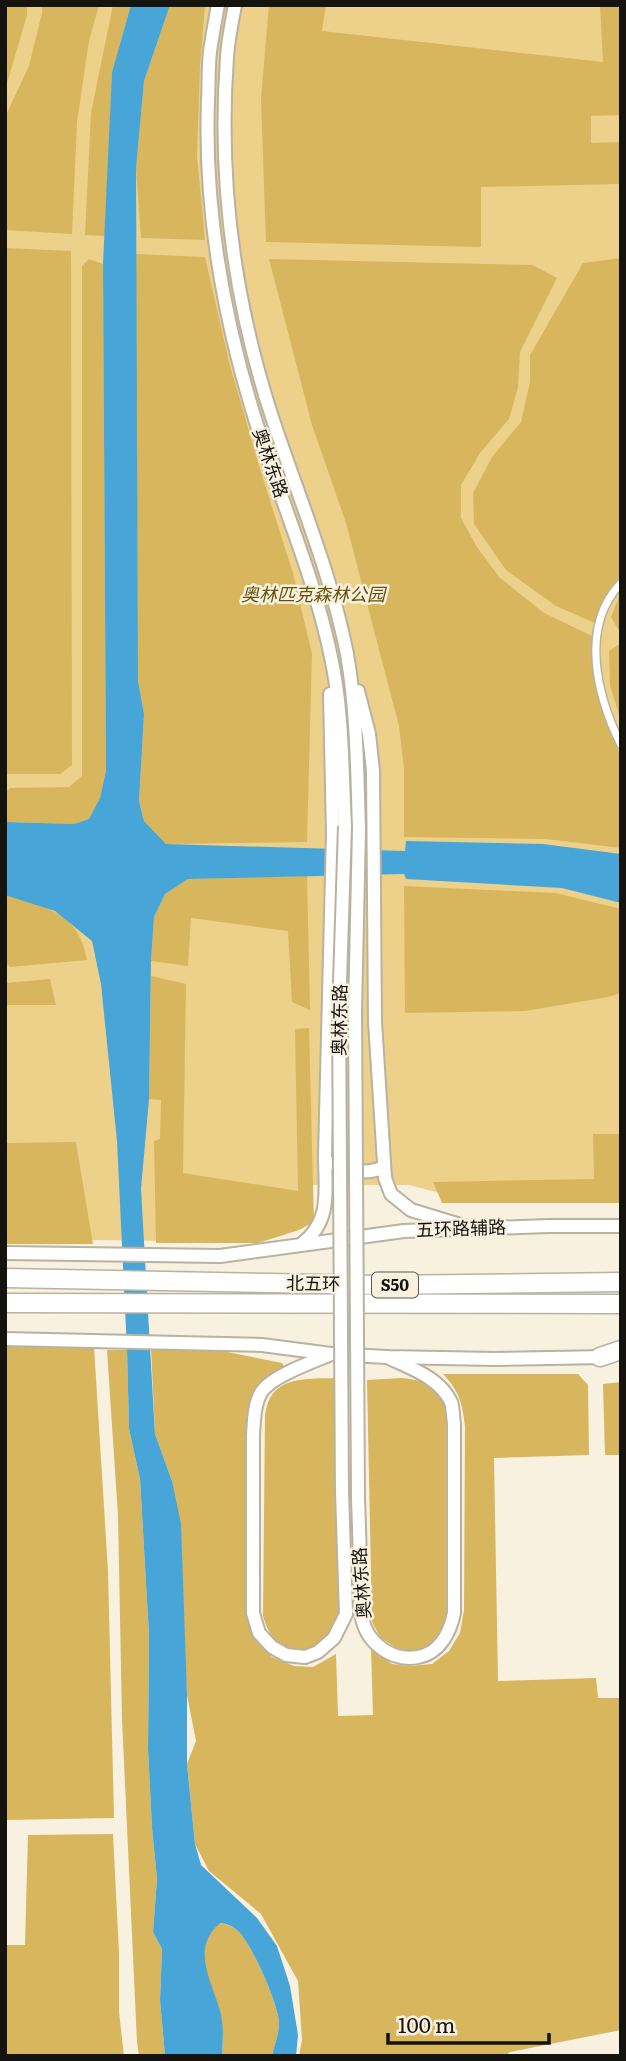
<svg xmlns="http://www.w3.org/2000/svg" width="626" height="2061" viewBox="0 0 626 2061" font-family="Literata,'Noto Sans SC',serif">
  <rect width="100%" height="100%" fill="#f8f1e0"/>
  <!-- green -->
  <polygon fill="#edd18a" points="5,5 621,5 621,1200 467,1200 409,1185 313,1185 254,1242 5,1239"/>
  <!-- forest -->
  <g fill="#d7b65e">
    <polygon points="5,5 27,5 27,15 8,80 5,84"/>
    <polygon points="42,5 99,5 89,41 77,122 72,234 5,230 5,117 29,66 42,13"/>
    <polygon points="113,5 131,5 112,72 105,236 85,235 91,113"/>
    <polygon points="170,5 205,5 200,66 197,156 205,240 141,238 136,169 144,81"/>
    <polygon points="269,5 326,5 322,31 603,62 600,5 621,5 621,115 591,116 591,143 621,142 621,189 620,184 481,187 481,247 266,242 261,99"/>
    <polygon points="5,248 71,251 72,765 60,774 7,774 5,713"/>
    <polygon points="135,254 205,257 229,362 259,466 293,573 312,654 307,842 166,844 144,821 139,801 144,714 138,682"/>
    <polygon points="621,258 621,576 612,586 595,623 556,606 506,570 474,524 473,493 492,457 521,422 530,382 530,355 583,263"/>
    <polygon points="89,259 103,264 106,771 100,798 89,819 74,824 5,822 5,793 10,788 69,787 82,776 82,266"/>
    <polygon points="269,259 533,265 557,278 520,352 518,387 509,419 480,453 461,485 461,518 477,547 499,577 544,613 592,636 594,678 604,716 621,757 621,848 546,839 404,837 404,768 399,726 346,523 312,425"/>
    <polygon points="621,592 621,630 618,629 611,617"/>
    <polygon points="618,645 621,645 621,721 610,686 609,651"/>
    <polygon points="307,876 310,1010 292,1002 288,931 191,918 188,966 151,961 154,917 165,894 188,879"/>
    <polygon points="404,886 556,893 621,909 621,993 608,997 525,1011 405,1013"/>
    <path d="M8 895C48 908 79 913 87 960L10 967 5 962V903Z"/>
    <polygon points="151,976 186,984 183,1173 298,1191 295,1029 309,1028 314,1222 299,1230 258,1243 156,1243 154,1141 160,1139 161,1100 149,1099"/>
    <polygon points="50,979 56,1005 5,1005 5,983"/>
    <polygon points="593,1134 621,1134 621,1203 442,1203 433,1182 594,1179"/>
    <polygon points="76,1142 93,1244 5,1244 5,1143"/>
    <polygon points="5,1347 94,1347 108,1571 114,1818 5,1820"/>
    <path d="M151 1348H207L282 1363 285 1368 259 1387 257 1640 272 1657 294 1666 313 1667 336 1654 338 1716 373 1715 371 1649 392 1664 409 1666 432 1664 449 1651 460 1633 464 1610 465 1426C462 1402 459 1391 443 1374H578L588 1385 589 1455 494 1458 498 1681 596 1678 598 1698H621V2030L510 2052 505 2056H299L302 2040 298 1981 261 1914 209 1871 195 1844 187 1764 196 1741 187 1695 172 1481 155 1434Z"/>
    <polygon points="107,1350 127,1350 129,1429 140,1479 149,1635 148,1749 152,1828 157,1879 153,1932 162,1949 160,2000 165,2056 139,2056 137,2042 122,1719 118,1516"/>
    <path d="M335 1378 341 1617C338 1622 336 1628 333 1633 330 1637 325 1640 320 1643 293 1664 271 1644 263 1616L265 1415C266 1410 267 1403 270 1398 282 1376 313 1379 335 1378Z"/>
    <path d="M402 1378C429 1381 441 1386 450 1413L451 1607 440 1638 429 1647 415 1652 396 1648 380 1637 372 1622 367 1380Z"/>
    <polygon points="621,1382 621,1455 605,1455 603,1384"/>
    <polygon points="113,1834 119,1953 119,2012 124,2056 5,2056 5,1945 25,1945 28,1835"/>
    <path d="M219 1923C227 1924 233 1926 239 1932 252 1945 279 2005 279 2023 279 2034 274 2046 272 2056H222C222 2050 223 2044 223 2039 220 2002 185 1954 219 1923Z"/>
  </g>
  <!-- water -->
  <path fill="#47a6d7" d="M131 5H170L144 81 136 169 138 681 144 714 139 801 144 821 166 844 405 851 406 841 543 844 621 854V903L562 888 406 879 404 874 188 879 165 894 154 917 151 961 149 1099 141 1189 155 1434 172 1481 181 1524 187 1695V1764L195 1844 201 1865 257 1918 277 1946 290 1986 298 2035 296 2056H272C274 2046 279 2034 279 2023 279 2005 252 1945 239 1932 233 1926 228 1924 220 1923 190 1949 212 1981 220 2011 224 2025 223 2041 222 2056H165L160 2000 162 1949 153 1932 157 1879 152 1828 148 1749 149 1635 140 1479 129 1429 127 1350 117 1141 101 984 92 941 55 911 5 895V822L74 824 89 819 100 798 106 771 103 264 112 72Z"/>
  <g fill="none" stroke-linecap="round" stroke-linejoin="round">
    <defs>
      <path id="pedestrian" d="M621 583C579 627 597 696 621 745"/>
      <g id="tertiary">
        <polyline points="5,1253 220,1256 404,1231 548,1226 621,1226"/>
        <polyline points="5,1339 262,1345 331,1354 387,1357 495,1359 606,1357"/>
      </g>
      <g id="secondary">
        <path d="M218 5C215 21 212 37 210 52 208 68 209 84 208 100 204 209 223 316 255 419 280 499 314 575 331 657 343 712 342 770 345 826"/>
        <path d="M235 5C232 22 228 40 227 57 218 179 234 301 272 417 298 496 331 573 347 654 357 712 357 770 359 828"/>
        <polyline points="358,691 369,734 373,771 375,1022 385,1178 391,1194 411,1210 470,1228"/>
        <path d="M333 1163C343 1173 371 1174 383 1167"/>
        <path d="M302 1244C332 1220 325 1191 325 1156L333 834 330 694"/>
        <path d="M331 1354C313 1362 274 1375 262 1391 254 1403 254 1421 253 1435V1613L259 1633 272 1647 286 1655 305 1657 318 1652 334 1638 346 1614 342 1491"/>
        <path d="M358 1498C359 1525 360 1552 360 1580 361 1592 359 1606 362 1618 367 1643 392 1662 418 1657 440 1653 450 1632 454 1613V1424C453 1417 453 1408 451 1402 439 1377 410 1368 387 1357"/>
      </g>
      <g id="motorway">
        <polyline points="5,1278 379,1285 621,1282"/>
        <polyline points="5,1303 621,1304"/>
        <polyline points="600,1357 621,1350"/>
      </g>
    </defs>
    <!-- pedestrian casing -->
    <use href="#pedestrian" stroke="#b8b2a1" stroke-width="10"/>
    <!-- tertiary casing -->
    <use href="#tertiary" stroke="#b8b2a1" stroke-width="16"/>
    <!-- secondary casing -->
    <use href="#secondary" stroke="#b8b2a1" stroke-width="16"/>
    <!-- motorway casing -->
    <use href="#motorway" stroke="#b8b2a1" stroke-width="21"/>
    <!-- pedestrian -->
    <use href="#pedestrian" stroke="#fff" stroke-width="7"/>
    <!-- tertiary -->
    <use href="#tertiary" stroke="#fff" stroke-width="12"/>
    <!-- secondary -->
    <use href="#secondary" stroke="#fff" stroke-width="12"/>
    <!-- motorway -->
    <use href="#motorway" stroke="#fff" stroke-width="18"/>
    <defs>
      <g id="secondary-bridge">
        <polyline points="342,1491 339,1013 345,826"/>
        <polyline points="358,1498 355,1011 359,828"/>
      </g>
    </defs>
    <!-- secondary-bridge casing -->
    <use href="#secondary-bridge" stroke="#b8b2a1" stroke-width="16" stroke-linecap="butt"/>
    <!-- secondary-bridge -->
    <use href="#secondary-bridge" stroke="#fff" stroke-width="12"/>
  </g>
  <g text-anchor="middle" stroke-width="5" stroke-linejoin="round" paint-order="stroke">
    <!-- shield labels -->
    <rect fill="#f8f1e0" stroke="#59564c" stroke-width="2" x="372" y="1272.5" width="46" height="25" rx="5"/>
    <g font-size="16" font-weight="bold" fill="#15130d">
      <text x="395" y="1291">S50</text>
    </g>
    <!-- street labels -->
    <g font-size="18" fill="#15130d" stroke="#f8f1e0">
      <text transform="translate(270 463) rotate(71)" y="6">奥林东路</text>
      <text transform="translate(340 1020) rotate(-89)" y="6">奥林东路</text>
      <text transform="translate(461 1229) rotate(-2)" y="6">五环路辅路</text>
      <text transform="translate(313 1284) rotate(1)" y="6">北五环</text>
      <text transform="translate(362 1583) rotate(-94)" y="6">奥林东路</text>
    </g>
    <!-- park labels -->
    <g font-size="18" font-style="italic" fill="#665009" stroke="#f8f1e0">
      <text x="313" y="601">奥林匹克森林公园</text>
    </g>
  </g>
  <!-- border -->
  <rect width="626" height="2061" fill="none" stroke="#15130d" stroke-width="14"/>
  <!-- scale -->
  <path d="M388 2033v10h161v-10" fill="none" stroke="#15130d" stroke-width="3.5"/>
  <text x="398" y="2033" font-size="21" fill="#15130d" stroke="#f8f1e0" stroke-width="5" paint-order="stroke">100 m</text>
</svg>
